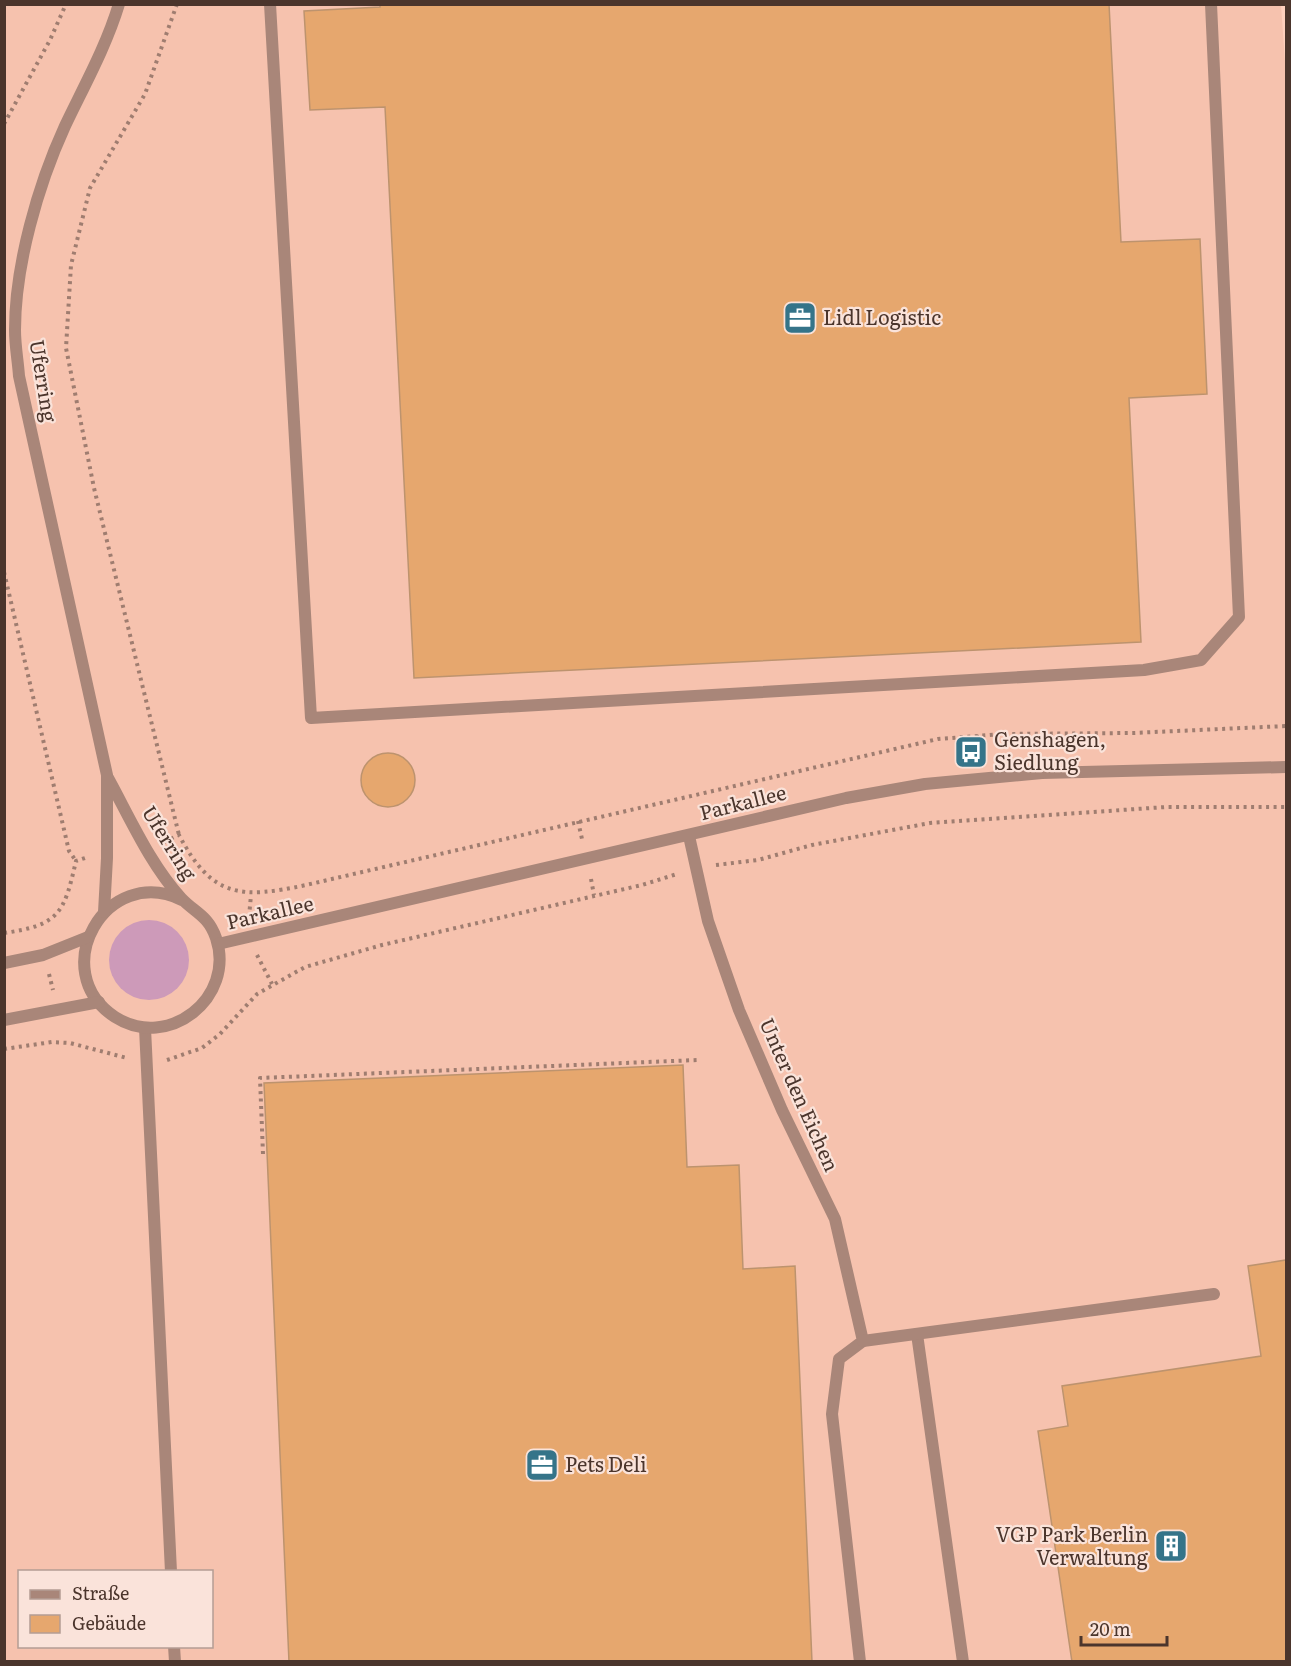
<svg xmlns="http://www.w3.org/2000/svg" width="1291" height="1666" viewBox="0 0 1291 1666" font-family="Literata,serif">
  <rect width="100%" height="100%" fill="#fed0be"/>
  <!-- built -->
  <path fill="#f6c2ae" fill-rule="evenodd" d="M5 5H1281L1286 76V1661L5 1662ZM20 1572H212V1646H20Z"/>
  <!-- green -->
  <circle fill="#cd9ab9" cx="149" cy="960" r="40"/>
  <!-- building -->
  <g fill="#e6a76e" stroke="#bd936e" stroke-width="1.5">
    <polygon points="380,4 1109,4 1121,242 1200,239 1207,394 1129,398 1141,642 414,678 385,107 310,110 304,11 380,7"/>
    <circle cx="388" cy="780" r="27"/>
    <polygon points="683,1065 687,1167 739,1165 743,1269 795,1266 812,1662 289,1662 264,1083"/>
    <polygon points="1286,1260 1286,1662 1072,1662 1038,1431 1068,1426 1062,1386 1261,1356 1248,1266"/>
  </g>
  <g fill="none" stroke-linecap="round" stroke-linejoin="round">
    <!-- path -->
    <g stroke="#9f7d70" stroke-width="4" stroke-dasharray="3 4.5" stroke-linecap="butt">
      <polyline points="177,4 145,94 90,188 71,265 66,348 94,488 179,835"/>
      <polyline points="4,124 50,40 66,4"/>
      <polyline points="4,572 69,851 76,861"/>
      <polyline points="977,735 979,752"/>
      <polyline points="578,821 582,839"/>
      <path d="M164 842 179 835C212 898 241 899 306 885L938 739 1003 734 1133 733 1286 726"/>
      <polyline points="716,865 758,860 812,845 930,823 1166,807 1286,807"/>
      <polyline points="591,879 594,895"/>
      <polyline points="249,917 251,895"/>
      <path d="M4 933C60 925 64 913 76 861L88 857"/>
      <polyline points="257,955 272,984"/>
      <polyline points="49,974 53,990"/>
      <polyline points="4,1049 52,1042 70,1043 127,1058"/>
      <polyline points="167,1060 202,1048 220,1034 257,994 305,967 382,945 642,885 677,874"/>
      <polyline points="263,1154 260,1078 697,1060"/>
    </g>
    <!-- service -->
    <g stroke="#a98679" stroke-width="12">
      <polyline points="270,4 311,718 1144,670 1201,660 1239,617 1211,4"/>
      <polyline points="689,836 708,921 739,1010 782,1110 835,1219 863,1341 839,1359 832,1414 860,1662"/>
      <polyline points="145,1028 171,1572"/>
      <polyline points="917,1334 963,1662"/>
      <polyline points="863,1341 1214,1294"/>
      <polyline points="174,1646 175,1662"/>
    </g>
    <!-- minor -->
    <g stroke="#a98679" stroke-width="12">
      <path d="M108 778C130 818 150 864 181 898 195 913 208 915 216 938 236 998 168 1051 115 1017 45 971 106 863 182 900"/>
      <path d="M104 912 107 858V775L19 376C18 361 15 346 15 330 15 265 38 185 65 126 84 86 106 47 119 4"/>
      <polyline points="218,944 846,798 925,784 1042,773 1286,767"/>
      <polyline points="4,963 43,955 88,937"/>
      <polyline points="4,1020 99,1002"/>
    </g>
  </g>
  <!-- icons -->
  <defs>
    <symbol id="office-square" viewBox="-11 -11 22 22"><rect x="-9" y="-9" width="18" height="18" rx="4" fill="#357489" stroke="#fae3da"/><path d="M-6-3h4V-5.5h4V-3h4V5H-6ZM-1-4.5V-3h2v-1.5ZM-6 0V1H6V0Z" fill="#fff"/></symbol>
    <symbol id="bus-square" viewBox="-11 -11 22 22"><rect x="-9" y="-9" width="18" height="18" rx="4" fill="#357489" stroke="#fae3da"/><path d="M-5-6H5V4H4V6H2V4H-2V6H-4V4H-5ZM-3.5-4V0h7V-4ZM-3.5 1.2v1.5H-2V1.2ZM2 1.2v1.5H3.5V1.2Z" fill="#fff"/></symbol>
    <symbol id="building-square" viewBox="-11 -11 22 22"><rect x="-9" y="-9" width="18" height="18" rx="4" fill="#357489" stroke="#fae3da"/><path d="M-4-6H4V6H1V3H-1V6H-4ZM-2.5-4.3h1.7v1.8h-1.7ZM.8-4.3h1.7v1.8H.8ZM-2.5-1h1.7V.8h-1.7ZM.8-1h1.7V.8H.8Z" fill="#fff"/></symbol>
  </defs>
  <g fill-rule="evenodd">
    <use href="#office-square" x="781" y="299" width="38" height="38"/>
    <use href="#bus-square" x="952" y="733" width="38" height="38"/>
    <use href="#office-square" x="523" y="1446" width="38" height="38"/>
    <use href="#building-square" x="1152" y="1527" width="38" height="38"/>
  </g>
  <g text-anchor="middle" stroke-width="4.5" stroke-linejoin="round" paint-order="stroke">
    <!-- poi labels -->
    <g font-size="20" fill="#4b352c" stroke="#fae3da" text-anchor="start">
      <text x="823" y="325">Lidl Logistic</text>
      <text x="994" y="747">Genshagen,<tspan x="994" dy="23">Siedlung</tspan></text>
      <text x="565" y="1472">Pets Deli</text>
      <text x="1148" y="1542" text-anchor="end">VGP Park Berlin<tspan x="1148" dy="23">Verwaltung</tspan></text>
    </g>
    <!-- street labels -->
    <g font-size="20" fill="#4b352c" stroke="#fae3da">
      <text transform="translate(43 381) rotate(81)" y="7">Uferring</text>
      <text transform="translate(743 803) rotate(-14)" y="7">Parkallee</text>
      <text transform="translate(169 843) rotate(58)" y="7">Uferring</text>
      <text transform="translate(270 913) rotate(-13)" y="7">Parkallee</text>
      <text transform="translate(799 1095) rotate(66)" y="7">Unter den Eichen</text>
    </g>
  </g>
  <!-- border -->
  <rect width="1291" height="1666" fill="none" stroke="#4b352c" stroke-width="12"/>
  <!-- legend -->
  <rect x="18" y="1570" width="195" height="78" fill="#fae3da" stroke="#b49d94" stroke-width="1.5"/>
  <rect x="30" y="1590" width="30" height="9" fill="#a98679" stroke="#b49d94" stroke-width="1.5"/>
  <text x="72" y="1600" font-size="18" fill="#4b352c">Straße</text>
  <rect x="30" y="1615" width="30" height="18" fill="#e6a76e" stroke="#b49d94" stroke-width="1.5"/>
  <text x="72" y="1630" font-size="18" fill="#4b352c">Gebäude</text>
  <!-- scale -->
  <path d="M1081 1636v9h86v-9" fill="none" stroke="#4b352c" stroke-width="3"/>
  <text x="1090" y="1636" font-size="18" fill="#4b352c" stroke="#fae3da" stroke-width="4.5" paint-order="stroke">20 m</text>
</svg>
